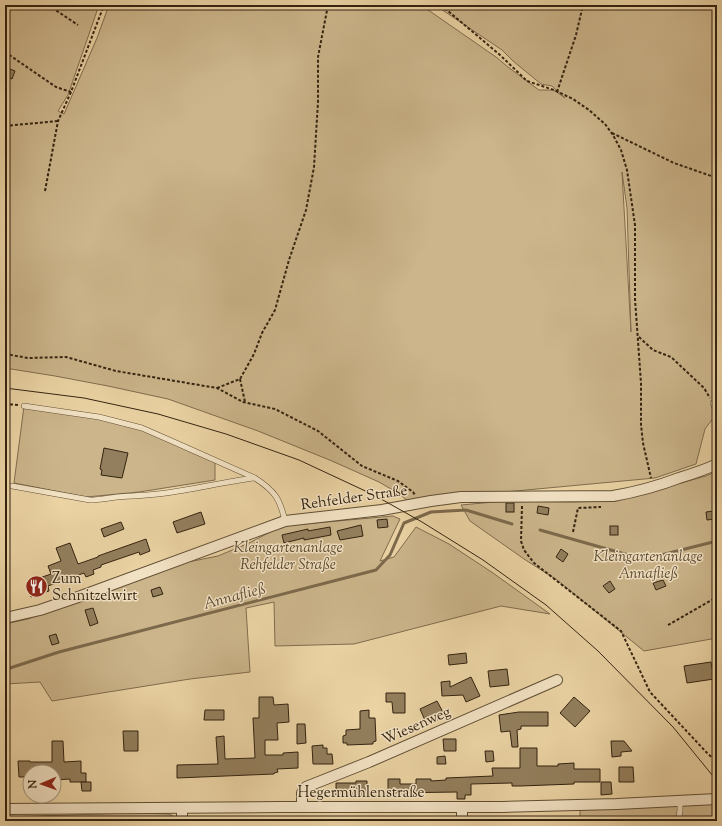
<svg xmlns="http://www.w3.org/2000/svg" width="722" height="826" viewBox="0 0 722 826" font-family="'Sorts Mill Goudy',serif">
  <rect width="100%" height="100%" fill="#ebd3a4"/>
  <filter id="stains"><feTurbulence type="fractalNoise" baseFrequency=".005" numOctaves="4"/><feColorMatrix values="0 0 0 0 .2 0 0 0 0 .09 0 0 0 0 .02 0 0 0 .5 -.17"/></filter>
  <radialGradient id="worn" r=".72"><stop offset=".6" stop-color="#630" stop-opacity="0"/><stop offset="1" stop-color="#630" stop-opacity=".3"/></radialGradient>
  <!-- green -->
  <g fill="#ccb58b" stroke="#806c4e" fill-rule="evenodd">
    <path d="M5 5H99L68 95 58 111 64 114 97 38 109 5H421L496 57 508 67 539 90H554L565 98 552 86 541 84 513 61 502 50 435 5H717V413L705 429 696 464 655 478 408 501 398 493 379 482 332 461 258 431 168 399 108 386 55 376 5 368ZM622 172 627 208 631 332Z"/>
    <polygon points="24,406 70,413 142,428 215,460 215,480 139,492 86,497 14,483"/>
    <polygon points="717,471 717,638 644,651 557,580 524,559 470,521 461,505 505,501 573,502 616,501 706,476"/>
    <polygon points="393,516 400,519 380,561 394,557 416,527 449,544 493,573 550,614 501,606 354,644 275,646 274,602 246,608 250,672 190,679 52,701 40,682 5,684 5,624 28,619 188,562 218,556 249,543 282,526"/>
    <polygon points="715,804 717,809 717,821 580,821 580,810"/>
    <polygon points="133,813 169,814 173,816 176,821 5,821 5,817"/>
  </g>
  <g fill="none" stroke-linecap="round" stroke-linejoin="round">
    <!-- stream -->
    <g stroke="#7c694b" stroke-width="3">
      <polyline points="540,530 639,558 649,558 717,541"/>
      <polyline points="5,668 10,668 59,652 376,570 390,555 404,523 431,512 466,510 512,524"/>
    </g>
  </g>
  <!-- building -->
  <g fill="#937f5d" stroke="#332310">
    <polygon points="5,67 15,71 12,79 5,76"/>
    <polygon points="104,448 128,453 122,478 101,475 102,470 100,469"/>
    <rect x="506" y="503" width="8" height="9"/>
    <polygon points="538,506 549,508 548,515 537,513"/>
    <polygon points="714,511 715,519 707,520 706,512"/>
    <polygon points="201,512 205,524 177,533 173,522"/>
    <polygon points="387,519 388,527 378,528 377,520"/>
    <polygon points="121,522 124,529 104,537 101,529"/>
    <polygon points="361,525 363,536 340,540 337,531"/>
    <rect x="610" y="526" width="8" height="9"/>
    <polygon points="330,527 331,535 304,540 304,538 284,543 282,535 308,529 308,531"/>
    <polygon points="146,539 150,551 140,555 139,552 101,565 101,567 93,570 94,574 86,577 84,573 48,586 49,591 31,597 28,589 30,588 28,582 51,574 48,566 61,561 56,548 70,543 78,564 98,557 98,556"/>
    <polygon points="561,549 568,554 563,562 556,557"/>
    <polygon points="663,580 666,586 656,590 653,583"/>
    <polygon points="610,581 615,589 609,593 603,586"/>
    <polygon points="160,587 163,594 153,597 151,590"/>
    <polygon points="93,608 98,623 90,626 85,610"/>
    <polygon points="56,634 59,643 52,645 49,636"/>
    <polygon points="466,653 467,663 449,665 448,655"/>
    <polygon points="711,662 714,679 687,683 684,666"/>
    <polygon points="507,669 509,685 490,687 488,671"/>
    <polygon points="471,677 480,696 466,702 463,695 442,696 441,682 450,681 450,687"/>
    <polygon points="386,693 405,693 405,713 393,713 392,702 386,702"/>
    <polygon points="259,697 273,697 274,705 288,704 289,722 277,723 278,740 265,740 265,755 283,755 283,753 298,752 298,768 277,769 278,772 274,773 274,774 177,778 177,765 218,764 216,737 224,736 225,759 255,758 253,718 259,718"/>
    <polygon points="574,697 590,711 575,727 560,713"/>
    <polygon points="437,701 445,716 427,725 420,709"/>
    <polygon points="205,710 224,710 224,720 204,720"/>
    <polygon points="369,710 369,718 375,718 376,741 373,742 373,744 347,745 347,743 343,743 343,736 346,735 346,730 360,729 360,711"/>
    <polygon points="519,712 548,712 548,726 521,726 521,729 517,730 518,747 512,747 510,731 501,732 499,715"/>
    <polygon points="297,724 305,724 306,743 297,744"/>
    <polygon points="123,731 138,731 138,751 124,751"/>
    <polygon points="443,739 456,739 456,751 444,751"/>
    <polygon points="52,741 63,741 64,762 81,761 81,773 86,773 86,782 70,782 70,779 55,780 55,774 54,774 54,772 30,772 30,777 19,777 18,761 30,761 30,762 52,762"/>
    <polygon points="611,741 624,741 632,751 621,752 621,756 612,757"/>
    <polygon points="323,745 323,748 327,748 327,754 332,754 333,764 313,764 312,746"/>
    <polygon points="520,748 537,748 537,766 558,766 558,764 574,763 574,769 600,769 600,782 574,782 574,784 520,786 512,786 512,783 471,784 471,795 465,795 465,799 457,799 457,792 388,793 388,779 400,779 400,784 416,784 416,779 431,779 431,781 446,780 446,778 493,776 492,768 520,768"/>
    <polygon points="485,751 493,751 494,761 486,762"/>
    <polygon points="445,756 446,764 437,764 437,757"/>
    <polygon points="619,767 633,767 634,782 619,782"/>
    <polygon points="356,781 367,781 367,787 369,786 369,795 336,797 336,783 356,783"/>
    <polygon points="81,782 91,782 91,791 82,791"/>
    <polygon points="601,782 611,782 612,794 601,795"/>
  </g>
  <g fill="none" stroke-linecap="round" stroke-linejoin="round">
    <defs>
      <g id="service">
        <polyline points="713,403 717,414"/>
        <path d="M24 406 99 417 142 428 174 442 255 478C275 491 280 499 285 521"/>
        <path d="M12 486 90 500C99 500 108 498 117 497 133 496 150 495 166 493 195 489 224 482 254 478"/>
        <path d="M677 821C681 815 680 808 680 800"/>
      </g>
      <g id="minor">
        <path d="M5 618 40 610 81 596 285 521 382 510 431 501 461 497 613 496C636 492 658 486 679 478 692 474 705 470 717 464"/>
        <polyline points="302,807 302,793 306,787 369,762 557,680"/>
        <polyline points="462,807 462,821"/>
        <polyline points="5,809 280,807 503,807 617,804 717,799"/>
        <polyline points="182,821 182,808"/>
      </g>
    </defs>
    <!-- service casing -->
    <use href="#service" stroke="#614f35" stroke-width="6"/>
    <!-- minor casing -->
    <use href="#minor" stroke="#614f35" stroke-width="12"/>
    <!-- path -->
    <g stroke="#332310" stroke-width="2" stroke-dasharray="3 2" stroke-linecap="butt">
      <polyline points="48,5 78,25"/>
      <polyline points="441,5 500,55 527,81 554,90 573,99 589,110 605,124 613,135 621,150 627,170 635,225 635,299 641,383 641,425 643,443 651,478"/>
      <polyline points="5,52 56,87 71,92"/>
      <polyline points="557,92 576,35 583,5"/>
      <polyline points="5,126 58,121"/>
      <polyline points="612,133 674,163 717,178"/>
      <polyline points="45,191 58,121 71,92 104,5"/>
      <polyline points="639,337 653,350 671,357 704,388 710,398"/>
      <polyline points="5,354 28,358 66,357 116,371 217,388 243,402 275,409 318,431 362,466 398,481 413,492 415,495"/>
      <polyline points="240,379 245,402"/>
      <polyline points="217,388 240,379 254,354 262,333 275,310 289,260 306,210 314,167 318,102 318,57 328,5"/>
      <polyline points="5,404 18,405"/>
      <polyline points="522,506 521,541 524,550 534,563 621,631 650,692 708,754 717,762"/>
      <polyline points="573,532 578,508 601,507"/>
      <polyline points="668,625 717,597"/>
    </g>
    <!-- service -->
    <use href="#service" stroke="#f2e2c4" stroke-width="5"/>
    <!-- minor -->
    <use href="#minor" stroke="#f2e2c4" stroke-width="10"/>
    <!-- tram -->
    <polyline stroke="#332310" stroke-width="1" points="5,388 84,398 158,414 226,434 299,460 374,495 422,522 483,560 546,605 598,651 673,727 717,781"/>
  </g>
  <!-- icons -->
  <defs>
    <symbol id="restaurant-disc" viewBox="-11 -11 22 22"><circle r="9.5" fill="#8f2418" stroke="#f2e2c4"/><path d="M-5-6h1v4h1v-4h1v4h1v-4h1v5L-1.5 .5V6h-2V.5L-5-1ZM5-6V6H3V1.5H1.5Q1.5-4 5-6Z" fill="#fff"/></symbol>
  </defs>
  <g fill-rule="evenodd">
    <use href="#restaurant-disc" x="24" y="574" width="25" height="25"/>
  </g>
  <g text-anchor="middle" stroke-width="3" stroke-linejoin="round" paint-order="stroke">
    <!-- street labels -->
    <g font-size="15" fill="#332310" stroke="#f2e2c4">
      <text transform="translate(354 497) rotate(-8)" y="5">Rehfelder Straße</text>
      <text transform="translate(416 725) rotate(-24)" y="5">Wiesenweg</text>
      <text x="361" y="797">Hegermühlenstraße</text>
    </g>
    <!-- park labels -->
    <g font-size="15" font-style="italic" fill="#59482f" stroke="#f2e2c4">
      <text x="288" y="552">Kleingartenanlage<tspan x="288" dy="17">Rehfelder Straße</tspan></text>
      <text x="648" y="561">Kleingartenanlage<tspan x="648" dy="17">Annafließ</tspan></text>
    </g>
    <!-- poi labels -->
    <g font-size="15" fill="#332310" stroke="#f2e2c4" text-anchor="start">
      <text x="52" y="583">Zum<tspan x="52" dy="17">Schnitzelwirt</tspan></text>
    </g>
    <!-- water labels -->
    <g font-size="16" font-style="italic" fill="#57462d" stroke="#f2e2c4">
      <text transform="translate(234 595) rotate(-15)" y="6">Annafließ</text>
    </g>
  </g>
  <!-- margin -->
  <rect width="722" height="826" fill="none" stroke="#ebd3a4" stroke-width="20"/>
  <rect x="6" y="6" width="710" height="814" fill="none" stroke="#332310" stroke-width="2"/>
  <rect x="10" y="10" width="702" height="806" fill="none" stroke="#332310"/>
  <!-- north arrow -->
  <g transform="translate(42 784) rotate(268)"><circle r="19" fill="#f2e2c4" stroke="#a6967c"/>
  <path d="M0-3L7 15L0 10L-7 15Z" fill="#8f2418"/>
  <text y="-6" font-size="11" font-weight="bold" text-anchor="middle" fill="#332310">N</text>
  </g>
  <rect width="100%" height="100%" filter="url(#stains)"/>
  <rect width="100%" height="100%" fill="url(#worn)"/>
</svg>
